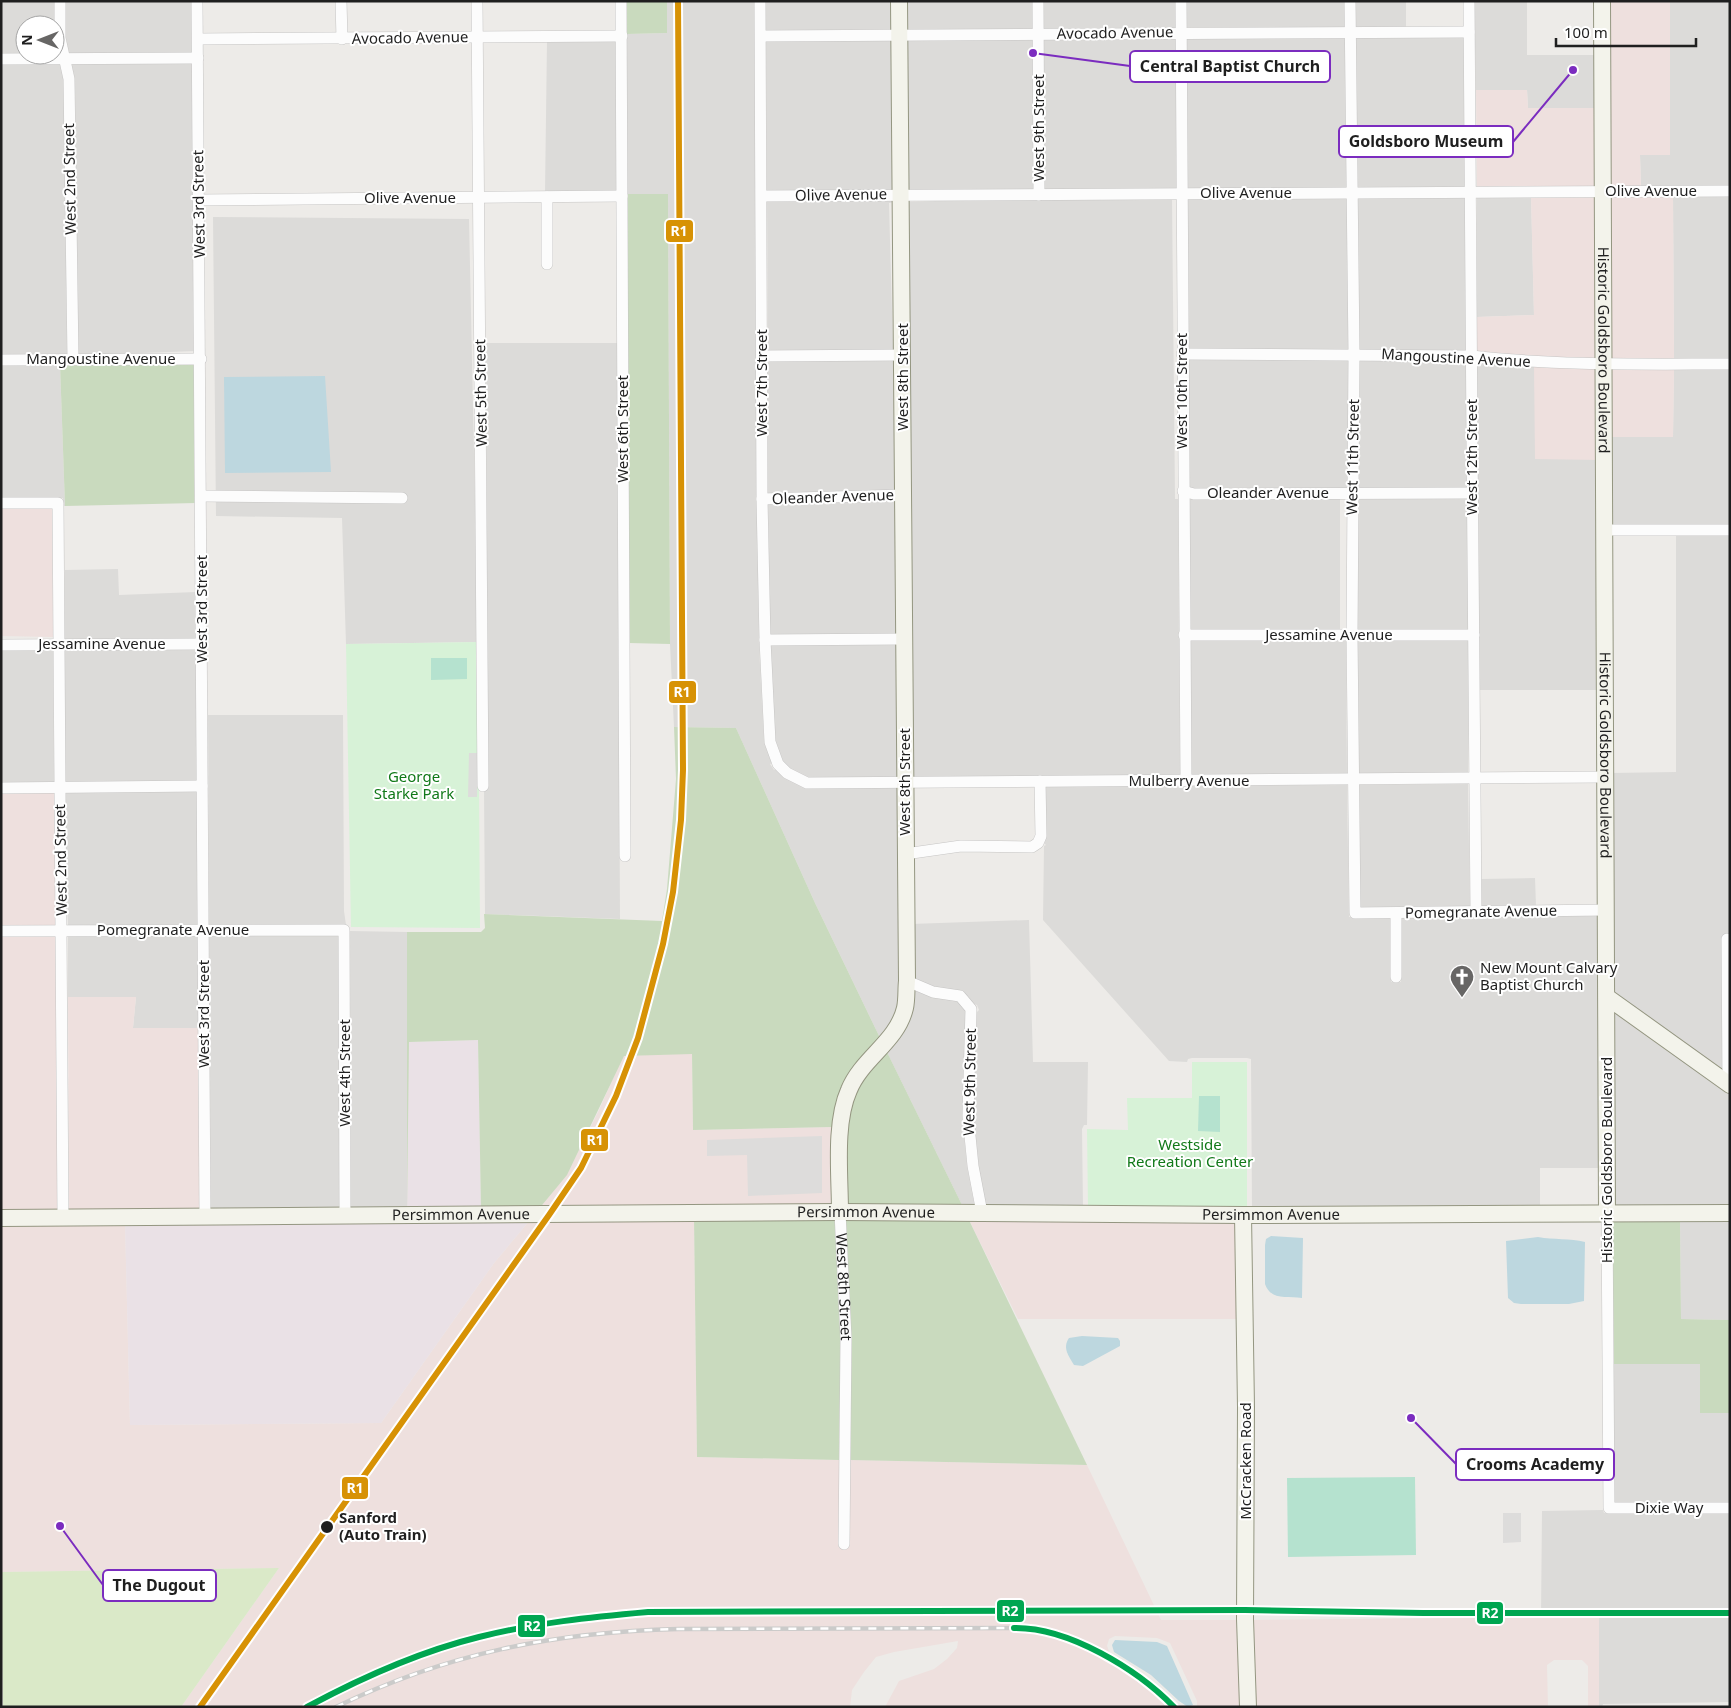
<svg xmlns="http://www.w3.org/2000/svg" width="1731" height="1708" viewBox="0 0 1731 1708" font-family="'Noto Sans',sans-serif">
  <rect width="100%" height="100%" fill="#edebe8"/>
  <!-- residential -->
  <g fill="#dcdbd9">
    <polygon points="1,1 54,1 55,25 25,25 25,54 1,54"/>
    <polygon points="65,1 192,1 192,53 69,53 66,38"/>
    <polygon points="667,1 755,1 757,494 759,645 764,742 772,763 770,764 774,770 776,769 785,777 899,786 900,1006 881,1040 815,903 736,728 674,727 670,644 668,194 627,194 627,34 667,33"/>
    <polygon points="766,1 894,1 894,29 766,31"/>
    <rect x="905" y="1" width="128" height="28"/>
    <polygon points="1044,1 1175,1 1176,28 1044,29"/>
    <polygon points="1186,1 1345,1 1345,27 1187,27"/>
    <rect x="1356" y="1" width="50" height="26"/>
    <polygon points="1474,1 1527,1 1527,55 1597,55 1597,108 1528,108 1527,90 1476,90"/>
    <polygon points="1670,1 1730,1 1730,186 1641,186 1640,155 1670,154"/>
    <polygon points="1345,36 1347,189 1186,189 1187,37"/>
    <polygon points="1356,36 1464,36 1467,187 1357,189"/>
    <polygon points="1176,37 1176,189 1044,190 1044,39"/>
    <polygon points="894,39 895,190 767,192 766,41"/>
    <polygon points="905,39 1033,39 1033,190 906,190"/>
    <polygon points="616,40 617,191 545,192 547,41"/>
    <polygon points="60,63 64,79 67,354 1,355 1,64"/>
    <polygon points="71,63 192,63 195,351 116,354 78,354 75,79"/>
    <polygon points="1531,196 1534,315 1477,317 1477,197"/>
    <polygon points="1673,196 1730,196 1730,359 1674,359"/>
    <polygon points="1467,197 1467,351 1359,350 1357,198"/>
    <polygon points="1172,198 1175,499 1178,499 1180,776 910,777 906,202 966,200"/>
    <polygon points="1186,198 1347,198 1349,350 1188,349"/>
    <polygon points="896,199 896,202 889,203 893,350 768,351 767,201"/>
    <polygon points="213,217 469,219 478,642 346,644 342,518 216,516"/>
    <polygon points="486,343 617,343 620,919 485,914 484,790 488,790"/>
    <polygon points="1188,359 1349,359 1347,488 1195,489 1189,487"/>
    <polygon points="1359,359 1467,361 1467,488 1358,488"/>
    <polygon points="893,360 896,490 768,494 768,361"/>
    <polygon points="1477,361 1513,366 1534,367 1599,460 1600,690 1479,690"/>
    <polygon points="60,364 65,506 63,506 63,498 1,498 1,365"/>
    <polygon points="1674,369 1730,369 1730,525 1610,525 1610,437 1673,437"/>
    <polygon points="1358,497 1467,498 1469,631 1357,630"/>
    <rect x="1189" y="499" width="151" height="131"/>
    <polygon points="896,500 899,634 770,635 768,503"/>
    <polygon points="1676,535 1730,535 1730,935 1722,935 1723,1073 1612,994 1611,773 1676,772"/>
    <polygon points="118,569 119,595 196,592 197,639 64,639 65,570"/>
    <polygon points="1189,640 1346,640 1347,775 1191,775"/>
    <polygon points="1357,640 1469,640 1468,774 1358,775"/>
    <polygon points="899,644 899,777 808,778 791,769 783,762 775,741 770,645"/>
    <polygon points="1,649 53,649 54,783 1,783"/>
    <polygon points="64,649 197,649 197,782 65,783"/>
    <polygon points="208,715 343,715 344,911 346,925 209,924"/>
    <polygon points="1468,784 1470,907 1360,908 1358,785"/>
    <polygon points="1347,785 1349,917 1391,918 1391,982 1401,982 1402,917 1601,915 1602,1168 1540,1168 1540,1209 1252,1210 1251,1059 1247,1058 1192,1058 1188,1059 1187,1062 1169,1061 1043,920 1044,846 1046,845 1044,843 1046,836 1046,786"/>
    <polygon points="197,791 198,924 68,926 65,793"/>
    <polygon points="1535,878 1536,906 1481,907 1481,879"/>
    <polygon points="1029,920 1033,1062 1088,1062 1087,1125 1084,1125 1082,1129 1083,1209 986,1209 978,1166 973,1116 977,1012 979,1010 977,1005 912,978 911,924"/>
    <polygon points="350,931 407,932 407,1211 351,1211"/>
    <polygon points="198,934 199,1028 133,1028 136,997 68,997 68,935"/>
    <polygon points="209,934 339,934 340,1211 211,1212"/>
    <polygon points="912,988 957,1000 966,1011 962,1116 967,1167 975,1209 964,1209 886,1050"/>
    <polygon points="1612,1007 1730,1091 1730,1208 1613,1208"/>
    <polygon points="1680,1218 1730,1218 1730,1320 1681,1319"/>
    <polygon points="1613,1364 1700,1364 1700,1413 1730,1413 1730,1504 1614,1504"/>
    <polygon points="1603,1510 1604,1513 1730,1513 1730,1702 1603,1704 1602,1707 1599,1707 1599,1618 1541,1617 1542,1511"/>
  </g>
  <!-- commercial -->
  <g fill="#eee0de">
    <polygon points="1608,1 1670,1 1670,155 1640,155 1641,186 1608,186"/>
    <polygon points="1476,90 1527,90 1528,108 1597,108 1597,186 1477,187"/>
    <polygon points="1531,196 1597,196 1599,359 1518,357 1477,352 1477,317 1534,315"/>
    <polygon points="1608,196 1673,196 1674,359 1610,359"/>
    <polygon points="1534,367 1599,368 1599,460 1535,459"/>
    <polygon points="1610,369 1674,369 1673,437 1610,437"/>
    <polygon points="1,507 52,507 53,637 1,636"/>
    <polygon points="1,793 54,793 57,926 1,926"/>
    <polygon points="57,935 58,1213 1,1213 1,936"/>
    <polygon points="68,997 136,997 133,1028 199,1028 200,1212 69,1212"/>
    <polygon points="692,1053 693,1130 833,1127 834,1207 538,1210 567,1174 599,1110 623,1056"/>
    <polygon points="694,1218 697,1457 839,1460 839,1548 849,1548 850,1460 1087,1465 1161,1620 1240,1620 1243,1707 1197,1707 1197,1701 1170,1643 1157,1638 1115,1636 1109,1639 1107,1646 1110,1654 1148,1678 1181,1707 885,1707 899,1681 934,1669 947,1659 957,1648 958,1641 894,1652 876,1657 864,1672 852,1690 850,1707 181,1707 279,1568 1,1572 1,1222 125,1222 130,1425 381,1423 494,1263 530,1220"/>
    <polygon points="968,1218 1238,1220 1239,1319 1018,1319"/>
    <polygon points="1541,1617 1599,1618 1599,1707 1588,1707 1588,1666 1582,1660 1554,1660 1547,1665 1548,1707 1254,1707 1251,1620"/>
  </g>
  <!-- industrial -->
  <g fill="#eae1e6">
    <polygon points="478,1040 481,1210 407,1211 408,1042"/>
    <polygon points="530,1220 494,1263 381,1423 130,1425 125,1222"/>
  </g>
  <!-- grass -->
  <polygon fill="#dae9c8" points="279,1568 181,1707 3,1707 1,1572"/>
  <!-- forest -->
  <g fill="#c9dabe">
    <polygon points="627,1 667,1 667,33 627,34"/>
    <polygon points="627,194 668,194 670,644 629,643"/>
    <polygon points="60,364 195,364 196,503 65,506"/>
    <polygon points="674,727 736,728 815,903 881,1040 832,1127 693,1130 692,1054 624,1056 567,1175 538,1210 481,1210 478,1040 409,1042 407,1211 407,932 481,932 485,928 484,914 662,921 667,889 676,779"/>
    <polygon points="886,1050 964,1209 845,1207 846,1121 853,1094"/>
    <polygon points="835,1217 841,1338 839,1460 697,1457 694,1218"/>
    <polygon points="845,1217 968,1218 1087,1465 850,1460"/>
    <polygon points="1613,1218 1680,1218 1681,1319 1730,1320 1730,1413 1700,1413 1700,1364 1613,1364"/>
  </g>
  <!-- park -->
  <g fill="#d7f2d7">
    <polygon points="478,642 480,928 351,927 346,644"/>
    <polygon points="1192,1062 1247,1062 1247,1210 1088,1208 1087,1129 1128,1130 1127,1098 1192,1098"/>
  </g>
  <!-- pitch -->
  <g fill="#b5e2cf">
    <polygon points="431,658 467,658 467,679 431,680"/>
    <polygon points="1199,1096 1220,1096 1220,1132 1198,1131"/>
    <polygon points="1415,1477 1416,1555 1288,1557 1287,1478"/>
  </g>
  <!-- parking -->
  <g fill="#dddcdb">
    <polygon points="469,753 478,753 477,797 468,797"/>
    <polygon points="822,1136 822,1193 748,1196 747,1155 707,1156 707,1140"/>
    <polygon points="1521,1513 1521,1542 1503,1543 1503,1513"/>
  </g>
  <!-- water -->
  <g fill="#bdd7df">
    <polygon points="325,376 331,472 225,473 224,377"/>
    <path d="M1271 1236 1303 1238 1302 1298C1287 1296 1271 1301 1265 1284V1245L1266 1239Z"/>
    <path d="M1538 1237C1554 1240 1570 1238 1585 1242L1584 1301 1569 1304H1521L1514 1303 1508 1298 1506 1241Z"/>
    <path d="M1082 1336 1118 1338 1120 1341V1346L1083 1366 1074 1365C1069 1356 1062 1348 1069 1338Z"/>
    <polygon points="1115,1640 1157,1642 1167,1646 1193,1705 1188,1707 1179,1701 1151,1675 1114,1652 1112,1645"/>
  </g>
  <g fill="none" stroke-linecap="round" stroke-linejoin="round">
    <defs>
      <g id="street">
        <polyline points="60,1 60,38 69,79 73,359"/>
        <polyline points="197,1 205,1217"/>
        <polyline points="341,1 342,39"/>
        <polyline points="477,1 483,786"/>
        <polyline points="621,1 625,856"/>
        <polyline points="760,1 762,499 765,640 770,742 778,764 787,773 807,783 1606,777"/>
        <polyline points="1038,1 1039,195"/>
        <polyline points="1181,1 1186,781"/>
        <polyline points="1350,1 1354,354 1352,635 1355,913 1607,910"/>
        <path d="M1469 1C1473 305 1471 608 1476 912"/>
        <polyline points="761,36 1469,32"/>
        <polyline points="198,39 622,36"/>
        <polyline points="1,59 198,58"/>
        <polyline points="762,196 1730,191"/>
        <polyline points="547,197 547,264"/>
        <polyline points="199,200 622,196"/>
        <path d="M1182 354 1472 356C1557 366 1644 364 1730 364"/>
        <polyline points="762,356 903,355"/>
        <polyline points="1,360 201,359"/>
        <polyline points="1183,491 1194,494 1472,493"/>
        <polyline points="201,496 402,498"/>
        <polyline points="762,499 903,495"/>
        <path d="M1 503H58C59 741 62 979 63 1217"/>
        <polyline points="1605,530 1730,530"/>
        <polyline points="1184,635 1474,635"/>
        <polyline points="765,640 904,639"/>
        <polyline points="1,645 202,644"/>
        <polyline points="1,788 202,786"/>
        <polyline points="905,854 961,846 1032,847 1038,843 1041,836 1040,781"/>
        <polyline points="1,931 344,930 345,1215"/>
        <polyline points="1727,939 1728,1083"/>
        <polyline points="1396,977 1396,913"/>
        <polyline points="907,981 933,992 960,996 971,1009 968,1116 973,1166 982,1213"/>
        <path id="s1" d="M840 1212 846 1338 844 1544"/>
        <polyline points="1607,1213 1609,1508 1730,1508"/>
      </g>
      <g id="secondary">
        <path id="s2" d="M1602 1 1607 1213"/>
        <polyline points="1607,997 1730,1085"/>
        <path d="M840 1212C840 1176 834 1123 849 1090 862 1058 897 1042 905 1008 907 999 906 989 907 981L899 1"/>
        <polyline points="1243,1215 1246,1407 1245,1619 1248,1707"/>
        <path id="s3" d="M1 1218 840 1212 1243 1215 1730 1213"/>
      </g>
    </defs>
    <!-- street casing -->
    <use href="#street" stroke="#c6c5c4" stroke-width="12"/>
    <!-- secondary casing -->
    <use href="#secondary" stroke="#949681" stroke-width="18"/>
    <!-- street -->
    <use href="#street" stroke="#fcfcfc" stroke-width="11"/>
    <!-- secondary -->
    <use href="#secondary" stroke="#f3f3eb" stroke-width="16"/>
    <defs>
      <g id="rail">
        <polyline points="200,1707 549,1215 581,1168 616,1096 638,1038 663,944 673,892 681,820 683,770 678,1"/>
        <path d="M336 1707C447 1653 556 1632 678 1629L1029 1628C1047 1632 1064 1637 1081 1644 1113 1656 1150 1683 1174 1707"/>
      </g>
    </defs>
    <!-- rail casing -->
    <use href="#rail" stroke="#cbcbca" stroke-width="4.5"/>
    <!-- rail -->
    <use href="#rail" stroke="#fff" stroke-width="2.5" stroke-dasharray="8" stroke-linecap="butt"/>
    <defs>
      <polyline id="rail-1" points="200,1707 549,1215 581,1168 616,1096 638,1038 663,944 673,892 681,820 683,770 678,1"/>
      <g id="rail-2">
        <path d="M1014 1628C1068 1627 1137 1669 1174 1707"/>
        <path d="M307 1707C359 1679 422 1651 479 1637 535 1623 591 1617 648 1612L1245 1610 1423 1613H1730"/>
      </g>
    </defs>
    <!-- rail-1 casing -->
    <use href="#rail-1" stroke="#fff" stroke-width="10"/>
    <!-- rail-2 casing -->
    <use href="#rail-2" stroke="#fff" stroke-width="10"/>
    <!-- rail-1 -->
    <use href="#rail-1" stroke="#d79205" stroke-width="6"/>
    <!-- rail-2 -->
    <use href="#rail-2" stroke="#00a651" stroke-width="6"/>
  </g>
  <!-- icons -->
  <defs>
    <symbol id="church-pin" viewBox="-11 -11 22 30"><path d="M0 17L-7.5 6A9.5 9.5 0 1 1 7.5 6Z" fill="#676665" stroke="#fff"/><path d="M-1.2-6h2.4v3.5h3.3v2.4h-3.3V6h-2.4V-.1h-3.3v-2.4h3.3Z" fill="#fff"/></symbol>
  </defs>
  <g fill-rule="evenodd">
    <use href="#church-pin" x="1448" y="963" width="28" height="38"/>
  </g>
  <!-- markers -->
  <circle fill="#1f1f1f" stroke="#fff" stroke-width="2" cx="327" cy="1527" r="7"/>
  <g text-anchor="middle" stroke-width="4" stroke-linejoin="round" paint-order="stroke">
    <!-- street labels -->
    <g font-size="15" fill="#1f1f1f" stroke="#fff">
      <text transform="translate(1115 33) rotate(-1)" y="5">Avocado Avenue</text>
      <text transform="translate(410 38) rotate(-1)" y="5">Avocado Avenue</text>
      <text transform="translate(1039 128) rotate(-90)" y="5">West 9th Street</text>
      <text transform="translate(70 179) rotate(-91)" y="5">West 2nd Street</text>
      <text x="1651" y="196">Olive Avenue</text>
      <text x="1246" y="198">Olive Avenue</text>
      <text transform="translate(841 195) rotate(-1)" y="5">Olive Avenue</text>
      <text x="410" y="203">Olive Avenue</text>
      <text transform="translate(199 204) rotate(-91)" y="5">West 3rd Street</text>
      <text dy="5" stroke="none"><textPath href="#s2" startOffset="349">Historic Goldsboro Boulevard</textPath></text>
      <text transform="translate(1456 358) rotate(3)" y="5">Mangoustine Avenue</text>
      <text x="101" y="364">Mangoustine Avenue</text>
      <text transform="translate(903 377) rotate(-90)" y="5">West 8th Street</text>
      <text transform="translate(762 383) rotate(-90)" y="5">West 7th Street</text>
      <text transform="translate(1182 391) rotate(-90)" y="5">West 10th Street</text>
      <text transform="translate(481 393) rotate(-91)" y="5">West 5th Street</text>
      <text transform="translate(623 429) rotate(-90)" y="5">West 6th Street</text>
      <text transform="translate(1353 457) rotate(-89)" y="5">West 11th Street</text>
      <text transform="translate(1472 457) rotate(-90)" y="5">West 12th Street</text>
      <text x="1268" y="498">Oleander Avenue</text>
      <text transform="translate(833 497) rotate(-2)" y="5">Oleander Avenue</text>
      <text transform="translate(202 609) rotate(-90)" y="5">West 3rd Street</text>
      <text x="1329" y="640">Jessamine Avenue</text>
      <text x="102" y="649">Jessamine Avenue</text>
      <text dy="5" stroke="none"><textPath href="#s2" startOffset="754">Historic Goldsboro Boulevard</textPath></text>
      <text x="1189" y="786">Mulberry Avenue</text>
      <text transform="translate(905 782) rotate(-90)" y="5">West 8th Street</text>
      <text transform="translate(61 860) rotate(-91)" y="5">West 2nd Street</text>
      <text transform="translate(1481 912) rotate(-1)" y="5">Pomegranate Avenue</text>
      <text x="173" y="935">Pomegranate Avenue</text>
      <text transform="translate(204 1014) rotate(-90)" y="5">West 3rd Street</text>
      <text transform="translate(345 1073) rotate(-90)" y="5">West 4th Street</text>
      <text transform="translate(970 1082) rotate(-89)" y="5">West 9th Street</text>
      <text transform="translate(1607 1160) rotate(-90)" y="5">Historic Goldsboro Boulevard</text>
      <text dy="5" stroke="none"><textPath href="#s3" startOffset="865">Persimmon Avenue</textPath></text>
      <text dy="5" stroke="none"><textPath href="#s3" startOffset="460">Persimmon Avenue</textPath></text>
      <text dy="5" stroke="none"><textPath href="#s3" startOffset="1270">Persimmon Avenue</textPath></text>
      <text dy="5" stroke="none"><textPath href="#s1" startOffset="75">West 8th Street</textPath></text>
      <text transform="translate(1246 1461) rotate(-90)" y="5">McCracken Road</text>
      <text x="1669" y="1513">Dixie Way</text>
    </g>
    <!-- park labels -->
    <g font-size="15" fill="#117919" stroke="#fff">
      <text x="414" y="782">George<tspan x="414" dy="17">Starke Park</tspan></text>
      <text x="1190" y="1150">Westside<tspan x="1190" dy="17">Recreation Center</tspan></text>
    </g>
    <!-- poi labels -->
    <g font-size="15" fill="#1f1f1f" stroke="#fff" text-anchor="start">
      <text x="1480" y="973">New Mount Calvary<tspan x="1480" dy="17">Baptist Church</tspan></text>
    </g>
    <!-- stop labels -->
    <g font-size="15" font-weight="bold" fill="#1f1f1f" stroke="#fff" text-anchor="start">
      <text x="339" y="1523">Sanford<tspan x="339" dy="17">(Auto Train)</tspan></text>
    </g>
  </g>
  <!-- callouts -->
  <path fill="none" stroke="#7b2cbf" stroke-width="2" d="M1033 53L1130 66M1573 70L1513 142M1411 1418L1456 1464M60 1526L103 1585"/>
  <g fill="#7b2cbf" stroke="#fff" stroke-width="2">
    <circle cx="1033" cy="53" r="5"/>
    <circle cx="1573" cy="70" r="5"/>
    <circle cx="1411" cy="1418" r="5"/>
    <circle cx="60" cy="1526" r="5"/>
  </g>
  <g fill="#fff" stroke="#7b2cbf" stroke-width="2">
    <rect x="1130" y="51" width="200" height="31" rx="5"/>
    <rect x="1339" y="126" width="174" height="31" rx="5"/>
    <rect x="1456" y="1449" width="158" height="31" rx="5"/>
    <rect x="103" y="1570" width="113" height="31" rx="5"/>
  </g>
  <g font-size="16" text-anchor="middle" font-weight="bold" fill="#1f1f1f">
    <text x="1230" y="72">Central Baptist Church</text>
    <text x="1426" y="147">Goldsboro Museum</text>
    <text x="1535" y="1470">Crooms Academy</text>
    <text x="159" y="1591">The Dugout</text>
  </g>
  <g stroke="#fff" stroke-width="2">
    <rect x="665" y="219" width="29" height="24" rx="5" fill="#d79205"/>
    <rect x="668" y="680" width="29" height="24" rx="5" fill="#d79205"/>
    <rect x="580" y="1128" width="29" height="24" rx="5" fill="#d79205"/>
    <rect x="341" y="1476" width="28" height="24" rx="5" fill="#d79205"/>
    <rect x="996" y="1599" width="29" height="24" rx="5" fill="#00a651"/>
    <rect x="1476" y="1601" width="28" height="24" rx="5" fill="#00a651"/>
    <rect x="517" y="1614" width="29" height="24" rx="5" fill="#00a651"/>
  </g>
  <g font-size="14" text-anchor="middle" font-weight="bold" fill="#fff">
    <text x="679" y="236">R1</text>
    <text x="682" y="697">R1</text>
    <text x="595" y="1145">R1</text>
    <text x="355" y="1493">R1</text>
    <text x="1010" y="1616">R2</text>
    <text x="1490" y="1618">R2</text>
    <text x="532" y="1631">R2</text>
  </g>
  <!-- border -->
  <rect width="1731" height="1708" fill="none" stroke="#1f1f1f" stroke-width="5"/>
  <!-- north arrow -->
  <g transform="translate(40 40) rotate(270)"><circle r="24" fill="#ffffff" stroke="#a5a5a5"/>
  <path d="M0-4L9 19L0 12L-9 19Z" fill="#676665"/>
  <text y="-8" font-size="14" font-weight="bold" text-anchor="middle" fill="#1f1f1f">N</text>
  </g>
  <!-- scale -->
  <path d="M1556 38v8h140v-8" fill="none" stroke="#1f1f1f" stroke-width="2.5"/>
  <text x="1564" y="38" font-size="15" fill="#1f1f1f" stroke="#ffffff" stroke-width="4" paint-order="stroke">100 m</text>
</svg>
